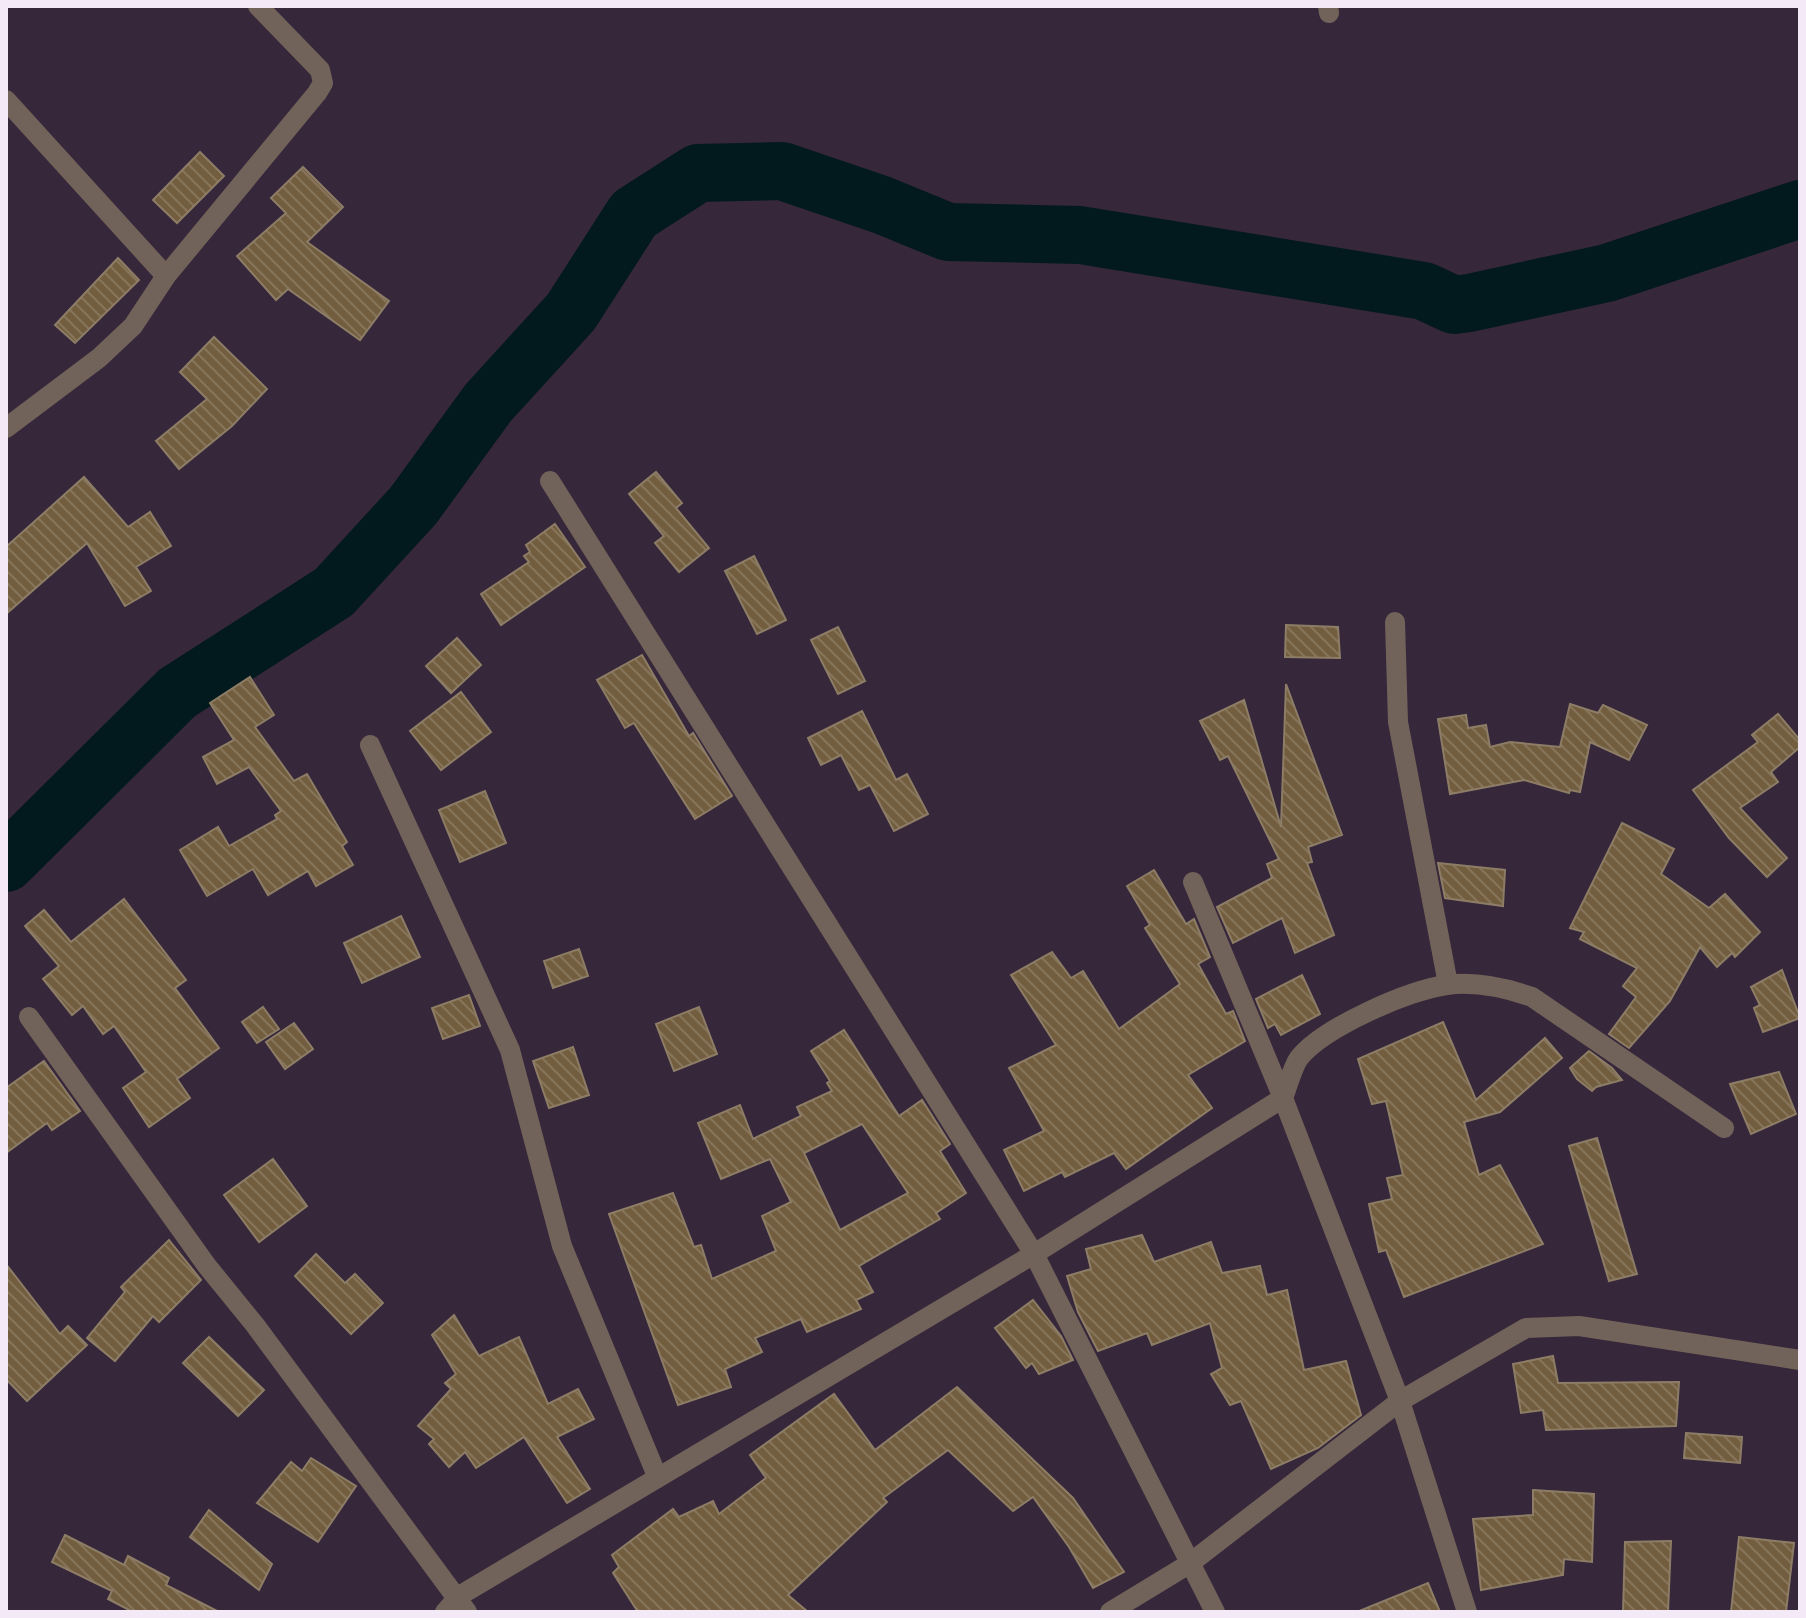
<svg xmlns="http://www.w3.org/2000/svg" width="1806" height="1618" viewBox="0 0 1806 1618" font-family="Poppins,sans-serif">
  <defs>
    <pattern id="building-back-hatch" width="6" height="6" patternUnits="userSpaceOnUse" patternTransform="scale(2)"><rect width="6" height="6" fill="#725e3e"/><path d="M-1 5l2 2M0 0l6 6M5-1l2 2" fill="none" stroke="#87755b"/></pattern>
  </defs>
  <rect width="100%" height="100%" fill="#36273a"/>
  <g fill="none" stroke-linecap="round" stroke-linejoin="round">
    <!-- river -->
    <polyline stroke="#021a1d" stroke-width="58" points="6,863 177,693 334,592 413,506 488,403 571,312 634,214 698,173 782,171 882,205 948,232 1080,235 1424,291 1454,305 1469,303 1607,273 1800,209"/>
  </g>
  <!-- building -->
  <g fill="url(#building-back-hatch)" stroke="#8d7d66" stroke-width="2" fill-rule="evenodd">
    <polygon points="200,152 224,176 177,223 153,200"/>
    <polygon points="303,167 343,207 307,242 389,301 360,340 288,289 276,300 237,256 286,213 271,198"/>
    <polygon points="118,258 139,280 75,343 55,325"/>
    <polygon points="214,337 267,389 232,426 179,469 156,441 207,399 180,372"/>
    <polygon points="656,472 682,503 676,508 709,548 679,572 655,543 664,536 629,494"/>
    <polygon points="84,477 128,527 150,512 171,546 136,567 151,591 125,606 87,543 6,614 6,547"/>
    <polygon points="555,524 585,567 501,625 481,594 529,562 524,556 530,552 526,545"/>
    <polygon points="754,556 786,620 757,634 725,571"/>
    <polygon points="1286,625 1338,627 1340,658 1285,657"/>
    <polygon points="838,627 865,681 838,694 811,640"/>
    <polygon points="457,638 481,665 451,693 426,666"/>
    <polygon points="642,655 689,736 693,733 732,796 695,819 634,723 625,728 597,680"/>
    <polygon points="250,677 274,715 255,727 294,781 307,774 347,842 342,846 353,865 316,886 308,871 268,895 253,869 207,896 180,850 218,827 229,846 277,819 275,815 281,811 249,767 217,784 203,757 234,740 210,703"/>
    <polygon points="1286,684 1342,835 1308,847 1312,862 1307,863 1334,935 1295,953 1282,918 1233,943 1217,907 1272,878 1267,864 1279,859 1228,756 1220,760 1200,721 1244,700 1281,827"/>
    <polygon points="461,692 491,732 441,770 410,731"/>
    <polygon points="1570,704 1598,713 1603,705 1647,725 1629,760 1590,742 1580,792 1570,790 1569,793 1524,780 1450,794 1438,719 1466,715 1468,728 1486,725 1490,747 1510,742 1560,747"/>
    <polygon points="862,711 896,780 907,774 928,814 894,831 870,785 859,790 841,755 821,765 808,738"/>
    <polygon points="1778,714 1800,740 1800,747 1771,772 1778,782 1740,808 1787,858 1767,877 1729,838 1693,790 1758,742 1752,735"/>
    <polygon points="485,791 506,843 460,862 439,810"/>
    <polygon points="1622,823 1674,849 1661,874 1709,908 1725,894 1760,932 1735,957 1732,953 1717,967 1700,947 1670,1001 1629,1048 1609,1034 1636,997 1623,986 1637,968 1580,939 1584,932 1570,928"/>
    <polygon points="1438,863 1505,870 1503,906 1445,898"/>
    <polygon points="1154,870 1186,924 1194,919 1210,957 1198,964 1226,1014 1233,1011 1245,1041 1188,1075 1212,1108 1126,1169 1114,1153 1065,1177 1062,1172 1024,1191 1004,1150 1044,1131 1009,1068 1056,1045 1011,975 1052,952 1071,978 1083,971 1119,1029 1180,984 1145,928 1150,925 1127,886"/>
    <polygon points="124,899 186,980 175,988 219,1048 177,1079 190,1098 149,1127 123,1088 146,1072 114,1026 103,1034 83,1006 72,1015 43,979 59,966 25,926 44,910 71,942"/>
    <polygon points="401,916 420,957 362,983 344,943"/>
    <polygon points="579,949 588,976 553,988 544,961"/>
    <polygon points="1782,970 1800,1018 1763,1032 1754,1008 1760,1005 1751,987"/>
    <polygon points="1302,975 1320,1014 1281,1035 1275,1024 1268,1028 1256,999"/>
    <polygon points="469,995 480,1026 443,1039 432,1008"/>
    <polygon points="263,1007 279,1029 257,1043 242,1022"/>
    <polygon points="699,1007 717,1054 674,1071 656,1024"/>
    <polygon points="1443,1022 1476,1100 1545,1038 1562,1058 1500,1112 1464,1122 1479,1175 1500,1165 1543,1244 1404,1297 1386,1250 1379,1252 1369,1204 1392,1199 1387,1178 1403,1175 1386,1101 1372,1104 1358,1059"/>
    <polygon points="294,1023 313,1049 285,1069 266,1042"/>
    <path d="M844 1030 899 1116 922 1100 950 1144 940 1151 966 1193 936 1213 940 1219 859 1266 873 1292 856 1300 861 1309 807 1332 801 1319 755 1338 762 1352 725 1369 731 1387 678 1405 609 1214 673 1193 694 1247 701 1245 712 1279 776 1251 762 1216 791 1202 770 1159 721 1179 698 1123 740 1105 753 1139 801 1116 797 1107 832 1091 827 1083 830 1081 811 1051ZM862 1124 908 1193 840 1230 804 1153Z"/>
    <polygon points="573,1047 589,1095 549,1108 533,1061"/>
    <polygon points="1589,1051 1612,1068 1622,1080 1596,1087 1592,1091 1577,1079 1570,1068"/>
    <polygon points="44,1061 80,1111 52,1130 47,1123 6,1153 6,1088"/>
    <polygon points="1779,1072 1796,1114 1751,1134 1730,1084"/>
    <polygon points="1597,1138 1637,1274 1609,1281 1569,1146"/>
    <polygon points="273,1159 307,1206 259,1242 224,1195"/>
    <polygon points="1142,1235 1154,1262 1211,1242 1222,1273 1260,1266 1267,1295 1287,1290 1304,1370 1346,1361 1361,1415 1318,1448 1271,1469 1241,1401 1230,1405 1211,1374 1222,1368 1210,1323 1152,1345 1147,1333 1098,1351 1078,1312 1067,1276 1091,1269 1086,1249"/>
    <polygon points="169,1240 201,1280 159,1322 153,1316 115,1361 87,1338 125,1292 121,1287"/>
    <polygon points="316,1254 345,1283 355,1274 383,1303 351,1334 295,1276"/>
    <polygon points="6,1264 60,1334 68,1326 87,1345 27,1401 6,1379"/>
    <polygon points="1033,1300 1061,1336 1073,1360 1039,1374 1032,1363 1026,1368 995,1328"/>
    <polygon points="454,1315 479,1356 519,1337 548,1404 578,1389 594,1419 557,1437 590,1489 567,1503 524,1437 476,1468 465,1452 449,1467 429,1444 434,1439 418,1426 451,1389 445,1383 456,1374 432,1335"/>
    <polygon points="209,1337 264,1390 238,1416 183,1363"/>
    <polygon points="1553,1356 1558,1383 1679,1382 1676,1426 1546,1430 1543,1410 1521,1413 1513,1364"/>
    <polygon points="957,1387 1073,1498 1124,1572 1093,1588 1069,1547 1033,1497 1013,1511 948,1450 883,1498 887,1502 788,1595 808,1612 638,1612 613,1573 619,1567 612,1555 673,1509 679,1517 713,1501 719,1514 766,1478 750,1455 834,1394 875,1450"/>
    <polygon points="1686,1433 1742,1437 1740,1463 1684,1458"/>
    <polygon points="311,1458 356,1486 318,1542 257,1503 291,1462 302,1471"/>
    <polygon points="1533,1490 1594,1494 1592,1562 1564,1559 1563,1575 1481,1590 1473,1519 1533,1515"/>
    <polygon points="209,1510 272,1564 259,1590 190,1537"/>
    <polygon points="65,1535 124,1565 128,1556 169,1578 166,1585 219,1612 133,1612 108,1599 112,1591 52,1562"/>
    <polygon points="1739,1537 1794,1543 1786,1612 1731,1612"/>
    <polygon points="1671,1541 1668,1612 1623,1612 1625,1542"/>
    <polygon points="1428,1583 1440,1612 1360,1612 1359,1611"/>
  </g>
  <g fill="none" stroke-linecap="round" stroke-linejoin="round">
    <!-- minor -->
    <g stroke="#72635a" stroke-width="20">
      <polyline points="1328,6 1329,13"/>
      <polyline points="6,100 166,276"/>
      <polyline points="6,428 99,358 133,326 166,276 317,93 323,83 320,70 258,6"/>
      <polyline points="550,481 1034,1254 1215,1612"/>
      <polyline points="1395,622 1398,722 1448,984"/>
      <polyline points="370,745 510,1050 562,1246 657,1476"/>
      <polyline points="1193,882 1283,1098 1400,1401 1467,1612"/>
      <polyline points="29,1017 207,1266 255,1325 467,1612"/>
      <path d="M445 1612 459 1596 1034 1254 1283 1098C1288 1086 1292 1068 1299 1058 1324 1027 1409 990 1447 985 1475 981 1506 988 1532 997L1724 1128"/>
      <polyline points="1110,1612 1189,1564 1400,1401 1526,1328 1579,1326 1800,1360"/>
    </g>
  </g>
  <!-- border -->
  <rect width="1806" height="1618" fill="none" stroke="#f4eaf7" stroke-width="16"/>
</svg>
